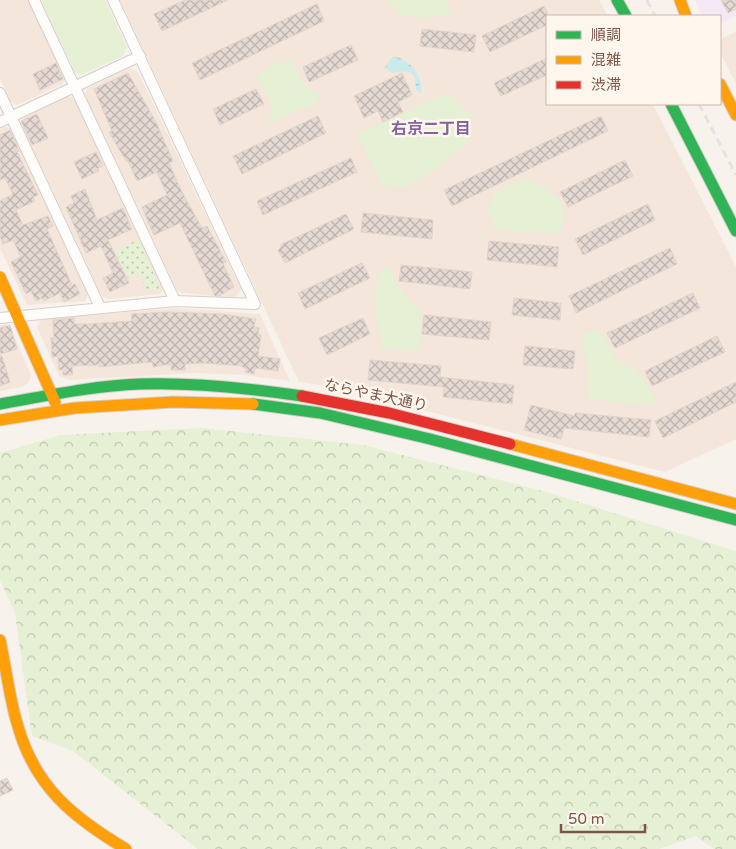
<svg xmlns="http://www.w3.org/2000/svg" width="736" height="849" viewBox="0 0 736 849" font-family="'Varela Round','Noto Sans JP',sans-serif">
  <defs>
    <pattern id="grass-dots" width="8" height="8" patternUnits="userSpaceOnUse" patternTransform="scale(1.25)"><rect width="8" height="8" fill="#e6f0d5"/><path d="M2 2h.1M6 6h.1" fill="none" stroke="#bfc5af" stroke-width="1.8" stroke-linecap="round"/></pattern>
    <pattern id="forest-crowns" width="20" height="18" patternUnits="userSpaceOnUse" patternTransform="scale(1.25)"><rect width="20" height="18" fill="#e6f0d5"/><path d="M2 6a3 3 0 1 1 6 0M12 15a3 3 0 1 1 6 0" fill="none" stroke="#bfc5af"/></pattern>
    <pattern id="water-ripples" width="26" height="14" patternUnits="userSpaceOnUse" patternTransform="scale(1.25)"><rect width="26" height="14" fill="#cbeaeb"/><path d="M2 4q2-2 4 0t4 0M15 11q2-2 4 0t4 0" fill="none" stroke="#aac0c0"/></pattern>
    <pattern id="building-cross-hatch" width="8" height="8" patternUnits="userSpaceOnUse" patternTransform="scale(1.25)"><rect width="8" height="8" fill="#e5dad3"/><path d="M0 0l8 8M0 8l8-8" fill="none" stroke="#bfb4ad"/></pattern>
  </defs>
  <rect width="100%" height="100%" fill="#f8f2ec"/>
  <!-- residential -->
  <g fill="#f4e6da">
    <polygon points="0,0 29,0 65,77 63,84 17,105 11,102 0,79"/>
    <polygon points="120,0 599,0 608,16 547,16 547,104 653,104 736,267 736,439 665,472 333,387 299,382"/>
    <polygon points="736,32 736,84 720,52 720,39"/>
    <polygon points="129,68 138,72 241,289 235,298 182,293 177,290 85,95 88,88"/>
    <polygon points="68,96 75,99 164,288 160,294 108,299 102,296 21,124 24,117"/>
    <polygon points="5,127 11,129 88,295 85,301 27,305 0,248 0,129"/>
    <polygon points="176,308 260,314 290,381 243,375 194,373 69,380 59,376 37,327 41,319"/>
    <polygon points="4,324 9,325 31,375 29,382 22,387 0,391 0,326"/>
  </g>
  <!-- education -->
  <polygon fill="#f4e9f4" points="695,0 721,0 727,13 736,9 736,16 720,24 720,16 702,16"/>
  <!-- grass -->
  <polygon fill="url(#grass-dots)" points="139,239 160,289 147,290 139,273 128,278 115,251"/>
  <!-- forest -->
  <polygon fill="url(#forest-crowns)" points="201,428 363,445 547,492 736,551 736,849 714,849 696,836 659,849 198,849 73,751 32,736 15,613 0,580 0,453 61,435"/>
  <!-- green -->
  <g fill="#e6f0d5">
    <polygon points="41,0 105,0 127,47 123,56 81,75 75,72"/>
    <polygon points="388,0 446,0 452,16 435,16 434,18 401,16"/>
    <polygon points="291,60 304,86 317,94 319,101 306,109 304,107 268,124 273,109 257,75 274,64"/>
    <polygon points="448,93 473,117 469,142 437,168 405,188 387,186 380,182 358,134"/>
    <path d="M524 178C531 179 536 183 542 186 561 199 570 208 559 232L551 234 493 228 489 209 493 194Z"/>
    <polygon points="389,267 396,283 410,301 420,309 421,317 419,348 417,351 382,348 375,304 379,270"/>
    <polygon points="595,330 602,332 616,361 636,369 659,403 648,405 588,399 587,363 582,339 583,335"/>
  </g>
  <!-- water -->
  <path fill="url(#water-ripples)" d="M395 57C409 58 425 78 421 93L416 90C416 70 409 70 392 73L385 67 391 58Z"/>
  <!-- building -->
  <g fill="url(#building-cross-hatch)" stroke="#e2d4cd">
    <polygon points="185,0 228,0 162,31 154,14"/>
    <polygon points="721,0 736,0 736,9 728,13"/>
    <polygon points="317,4 324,21 200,80 192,63"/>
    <polygon points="544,6 547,12 547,25 490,52 482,36"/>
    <polygon points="422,29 476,35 474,52 420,46"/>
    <polygon points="351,45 358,60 309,82 303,67"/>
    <polygon points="547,58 547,75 501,96 494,83"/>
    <polygon points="56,63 63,79 40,90 33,74"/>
    <polygon points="128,73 156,122 173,161 169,163 182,192 202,228 207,226 226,262 223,263 225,268 234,287 219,296 215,296 180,223 154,235 142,207 167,195 157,172 137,181 128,161 126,161 109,132 112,131 94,89"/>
    <polygon points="402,73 412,95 398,102 403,112 383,122 378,111 364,118 354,96"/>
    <polygon points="256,89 264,104 220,125 213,109"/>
    <polygon points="37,114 48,138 32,145 21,121"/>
    <polygon points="318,116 326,133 242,174 233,156"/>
    <polygon points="601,116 608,131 452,206 444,190"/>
    <polygon points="10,130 19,151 17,152 38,195 33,197 35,201 16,210 23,225 48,216 53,226 47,229 72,285 75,284 80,294 64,302 60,293 44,301 42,298 36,301 31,291 26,294 11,262 21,257 13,240 3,244 0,236 0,201 13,194 5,178 0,180 0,135"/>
    <polygon points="96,152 103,166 98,168 99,171 82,179 74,162"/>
    <polygon points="351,158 357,172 263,215 257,201"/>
    <polygon points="625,160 633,176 568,207 560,192"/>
    <polygon points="85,189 97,220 123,208 132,229 108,240 129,283 110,292 103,278 113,273 101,246 86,253 66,207 74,203 71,196"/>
    <polygon points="648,204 655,220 583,255 575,239"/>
    <polygon points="363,213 433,220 432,239 361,232"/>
    <polygon points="346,214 354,229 285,263 278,251 282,244"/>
    <polygon points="489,241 559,247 557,267 487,260"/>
    <polygon points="670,248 677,264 576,313 569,296"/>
    <polygon points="362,263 370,278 305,309 298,293"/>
    <polygon points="401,265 472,272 470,289 399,281"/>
    <polygon points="693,293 700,308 615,348 607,333"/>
    <polygon points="514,298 561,303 560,320 512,315"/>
    <polygon points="167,312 222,314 256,319 254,327 259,328 258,334 261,335 258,356 280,359 278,371 255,368 254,374 245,372 246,369 241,366 204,363 185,364 185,370 171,370 171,364 153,367 152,362 99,367 99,365 72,366 73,375 63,375 63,370 59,370 58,356 52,357 51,338 54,338 53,320 74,318 74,324 88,324 132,321 131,314"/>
    <polygon points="424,315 491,322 489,340 422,334"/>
    <polygon points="363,318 370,334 327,355 319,338"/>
    <polygon points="10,325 17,349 0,354 0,328"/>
    <polygon points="717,336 725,352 652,386 645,371"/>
    <polygon points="525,346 575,351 573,369 523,365"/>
    <polygon points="0,356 2,356 10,382 0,386"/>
    <polygon points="370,360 441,366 440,377 514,385 512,404 443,397 444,387 368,380"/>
    <polygon points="736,382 736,402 663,438 655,421"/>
    <polygon points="531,405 574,416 575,413 651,420 649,437 564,428 561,439 524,430"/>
    <polygon points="7,778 13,790 0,796 0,781"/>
  </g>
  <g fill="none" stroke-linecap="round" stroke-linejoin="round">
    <defs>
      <g id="street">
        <polyline points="34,0 175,301"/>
        <polyline points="0,93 100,307"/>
        <polyline points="0,122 140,56"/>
        <polyline points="0,318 175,301 255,304 113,0"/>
      </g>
      <g id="fast">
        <polyline points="617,0 626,16"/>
        <polyline points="671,104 736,231"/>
        <path d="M0 404C46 396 92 386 139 384 194 382 248 388 302 396"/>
        <polyline points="253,404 320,413 430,439 736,520"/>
      </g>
      <g id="slow">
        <polyline points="680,0 686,16"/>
        <polyline points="720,84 736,115"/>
        <polyline points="0,277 55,402"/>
        <polyline points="0,420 75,408 173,402 253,404"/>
        <polyline points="510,444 736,504"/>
        <path d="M0 640C6 667 9 696 17 723 34 786 72 817 126 849"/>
      </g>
      <polyline id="jam" points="302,396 389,413 510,444"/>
    </defs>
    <!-- street casing -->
    <use href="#street" stroke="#d7cec8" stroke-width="12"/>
    <!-- fast casing -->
    <use href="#fast" stroke="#d9cfc9" stroke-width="13"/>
    <!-- slow casing -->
    <use href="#slow" stroke="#d9cfc9" stroke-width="13"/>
    <!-- jam casing -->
    <use href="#jam" stroke="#d9cfc9" stroke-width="13"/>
    <!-- street -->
    <use href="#street" stroke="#fefdfc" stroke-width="10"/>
    <!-- fast -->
    <use href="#fast" stroke="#30b455" stroke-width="11"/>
    <!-- slow -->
    <use href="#slow" stroke="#ff9f0a" stroke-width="11"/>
    <!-- jam -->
    <use href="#jam" stroke="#e5322d" stroke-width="11"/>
    <!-- rail -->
    <g stroke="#e5e2e6" stroke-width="3" stroke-dasharray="8 5" stroke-linecap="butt">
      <polyline points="647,0 655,16"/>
      <polyline points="699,104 736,175"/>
    </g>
  </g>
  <g text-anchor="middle" stroke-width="5" stroke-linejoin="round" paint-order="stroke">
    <!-- street labels -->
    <g font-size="15" fill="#7b5547" stroke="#fff7ee">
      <text transform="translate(376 395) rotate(12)" y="5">ならやま大通り</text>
    </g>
    <!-- neighbourhood labels -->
    <g font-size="16" font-weight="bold" fill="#85639e" stroke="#fff7ee">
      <text x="431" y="134">右京二丁目</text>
    </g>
  </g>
  <!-- legend -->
  <rect x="546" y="15" width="175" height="90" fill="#fff7ee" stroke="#cab6ab"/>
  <rect x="556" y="31" width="25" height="8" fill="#30b455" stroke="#cab6ab"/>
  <text x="591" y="40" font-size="15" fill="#7b5547">順調</text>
  <rect x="556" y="56" width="25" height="8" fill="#ff9f0a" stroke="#cab6ab"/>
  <text x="591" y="65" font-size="15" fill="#7b5547">混雑</text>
  <rect x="556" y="81" width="25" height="8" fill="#e5322d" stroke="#cab6ab"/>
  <text x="591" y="90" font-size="15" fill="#7b5547">渋滞</text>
  <!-- scale -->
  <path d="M561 824v8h84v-8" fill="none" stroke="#7b5547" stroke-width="2.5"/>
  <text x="568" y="824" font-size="15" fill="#7b5547" stroke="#fff7ee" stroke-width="4" paint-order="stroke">50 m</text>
</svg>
